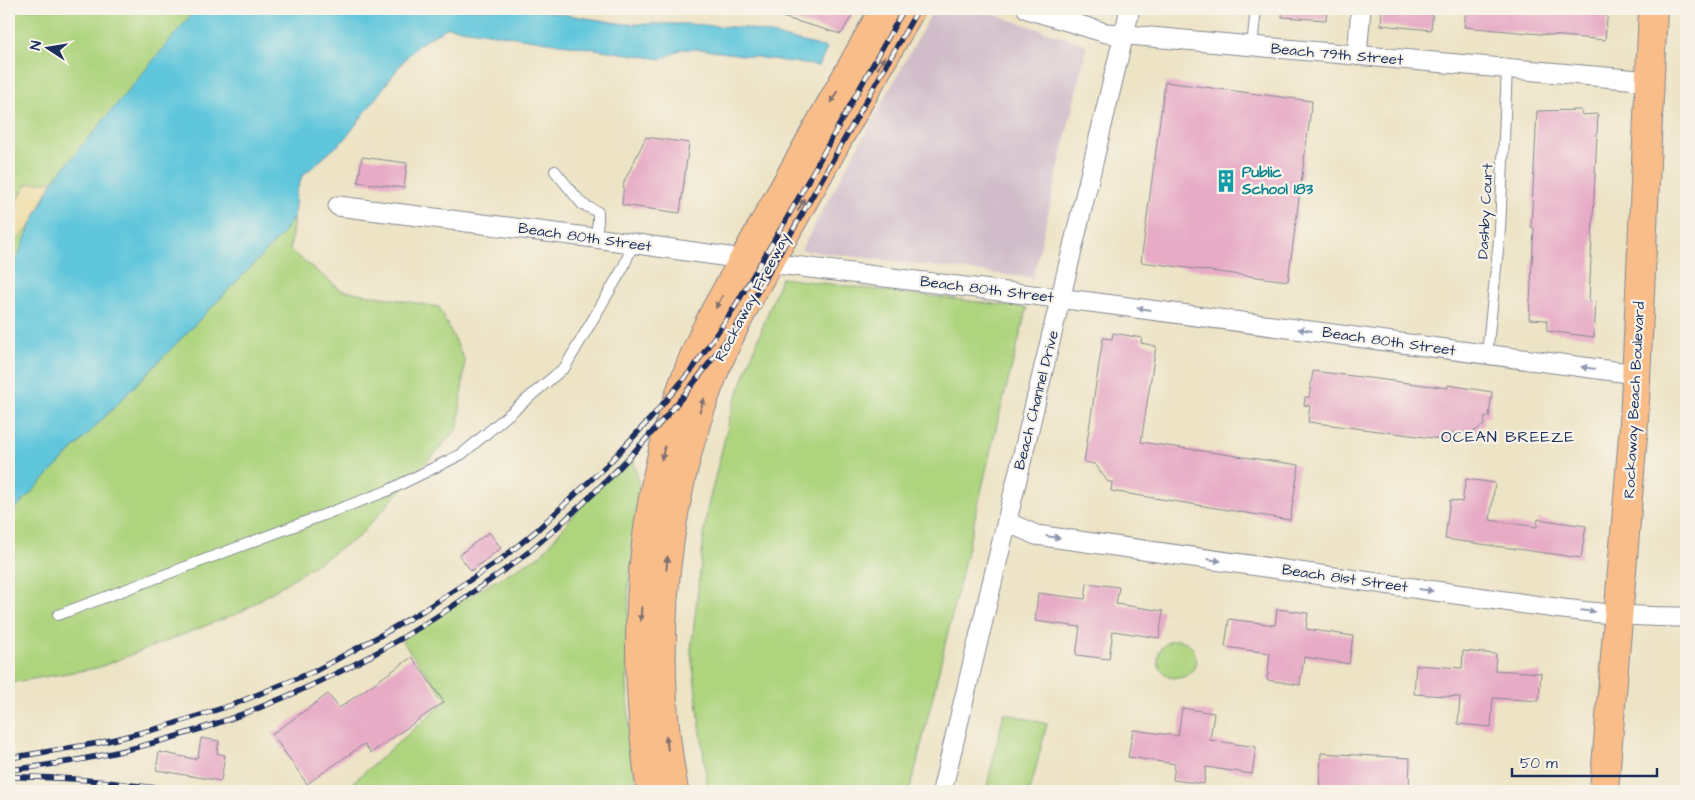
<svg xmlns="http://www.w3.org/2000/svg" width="1695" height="800" viewBox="0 0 1695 800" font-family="'Architects Daughter',sans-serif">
  <rect width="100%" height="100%" fill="#f7f3e8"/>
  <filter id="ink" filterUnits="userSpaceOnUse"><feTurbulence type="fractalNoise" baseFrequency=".02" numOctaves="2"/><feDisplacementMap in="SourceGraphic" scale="10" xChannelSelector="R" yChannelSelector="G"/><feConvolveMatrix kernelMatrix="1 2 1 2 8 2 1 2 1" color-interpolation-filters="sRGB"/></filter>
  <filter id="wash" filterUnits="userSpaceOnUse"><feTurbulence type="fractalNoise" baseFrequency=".0096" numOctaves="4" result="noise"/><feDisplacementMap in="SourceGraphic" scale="20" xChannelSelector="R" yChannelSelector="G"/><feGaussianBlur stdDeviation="1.12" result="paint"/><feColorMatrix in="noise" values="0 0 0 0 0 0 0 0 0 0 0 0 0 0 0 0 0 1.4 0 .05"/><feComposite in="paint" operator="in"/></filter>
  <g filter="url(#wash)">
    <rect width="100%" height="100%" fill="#ede3c5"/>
    <!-- industrial -->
    <polygon fill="#d1bdca" points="934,9 977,9 1087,45 1033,278 801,250"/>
    <!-- green -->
    <g fill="#aed47e" stroke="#64826e">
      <polygon points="9,9 225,9 9,330"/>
      <polygon points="294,216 290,250 341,290 439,307 465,361 458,428 358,537 241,612 97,668 9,683 9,515 280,237"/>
      <polygon points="781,278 1027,308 998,420 917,763 909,791 708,791 691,651 707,510 732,409"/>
      <polygon points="633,455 641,498 629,579 627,686 631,757 638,791 343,791 447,700 401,640 460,601 541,555 584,502"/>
      <circle cx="1177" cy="659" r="19"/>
      <polygon points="1004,713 1047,724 1030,791 1007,791 987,786"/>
    </g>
    <!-- sand -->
    <polygon fill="#eeda9e" stroke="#84847e" points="53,181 30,227 9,247 9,213 27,184"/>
    <!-- water -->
    <polygon fill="#5ec6db" stroke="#3c7a9c" points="196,9 530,9 624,24 689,24 747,28 827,48 819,66 700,49 682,49 662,59 448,27 418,45 404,60 345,139 302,176 296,193 294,216 280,237 9,515 9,277 30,227 53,181"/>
    <g id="blocks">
      <!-- building -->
      <g fill="#e7abc6">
        <polygon points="754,9 856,9 841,34"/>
        <polygon points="1283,9 1327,9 1326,20 1282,17"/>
        <polygon points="1382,9 1433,9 1431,30 1381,25"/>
        <polygon points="1466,9 1608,9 1605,40 1464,27"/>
        <polygon points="1165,82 1312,101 1288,281 1141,262"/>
        <polygon points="1581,110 1582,115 1598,114 1589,301 1596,302 1594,337 1547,331 1547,320 1529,319 1534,228 1531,227 1537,111"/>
        <polygon points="646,137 689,143 680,213 622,205 624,182"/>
        <polygon points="362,157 407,163 404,188 358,182"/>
        <polygon points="1113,333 1142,338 1141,343 1156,346 1141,442 1299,465 1290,520 1111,491 1112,482 1108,482 1095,464 1084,462 1103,338 1112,339"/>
        <polygon points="1313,371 1448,388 1448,385 1492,392 1489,417 1485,417 1484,425 1470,434 1453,432 1452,443 1441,441 1441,439 1308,422 1310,406 1304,405 1305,397 1309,397"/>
        <polygon points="1466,479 1495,483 1490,520 1537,527 1538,519 1586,526 1581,558 1445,539 1450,500 1462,502"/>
        <polygon points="489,532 501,548 471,571 459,555"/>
        <polygon points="1087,583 1119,587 1116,604 1163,611 1159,638 1113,631 1109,659 1076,655 1080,627 1035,621 1038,593 1085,599"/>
        <polygon points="1277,609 1308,613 1306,629 1353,636 1349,664 1304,657 1300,685 1267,680 1270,653 1225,647 1229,619 1275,625"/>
        <polygon points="1463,651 1496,654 1495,670 1541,673 1539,701 1493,698 1491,727 1458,724 1460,697 1414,694 1416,665 1462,668"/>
        <polygon points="412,657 444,702 371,753 364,744 307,784 272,734 328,694 339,708"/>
        <polygon points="1182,708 1214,713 1210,740 1256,747 1252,774 1206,767 1204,784 1173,780 1175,764 1128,757 1133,730 1178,736"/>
        <polygon points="201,738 219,741 217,753 225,755 221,781 156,770 159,752 195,759 196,757 198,757"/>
        <polygon points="1321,753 1410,758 1409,791 1319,791"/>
      </g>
    </g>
  </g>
  <g filter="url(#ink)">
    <use href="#blocks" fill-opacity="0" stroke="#848992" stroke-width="1"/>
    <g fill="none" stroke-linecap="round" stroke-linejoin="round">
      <defs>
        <g id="service">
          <polyline points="1252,46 1256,9"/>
          <polyline points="555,171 582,204 598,212 598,222 595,238"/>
          <polyline points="1487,354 1500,230 1507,68"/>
          <polyline points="58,615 387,491 462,454 565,367 623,268 633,244"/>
        </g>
        <g id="minor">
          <polyline points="1027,9 1106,33 1650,81"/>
          <polyline points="1357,55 1361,9"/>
          <polyline points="338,206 595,238 743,259"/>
          <polyline points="769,263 1090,302 1636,374"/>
          <path d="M1007 522 1036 535C1171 554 1306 573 1442 592 1522 603 1604 618 1686 617"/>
          <polyline points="942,791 1130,9"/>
        </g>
        <g id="primary">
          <path d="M651 791C627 630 640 455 716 309L884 9"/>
          <path d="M674 791C669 762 665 733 663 703 657 598 671 487 708 388 730 328 762 274 794 218 833 149 872 79 911 9"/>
          <polyline points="1604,791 1634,423 1653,9"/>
        </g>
      </defs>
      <!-- service casing -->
      <use href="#service" stroke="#848992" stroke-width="12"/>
      <!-- minor casing -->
      <use href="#minor" stroke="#848992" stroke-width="21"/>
      <!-- primary casing -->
      <use href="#primary" stroke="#848992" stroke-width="30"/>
      <!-- service -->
      <use href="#service" stroke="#fff" stroke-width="10"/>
      <!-- minor -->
      <use href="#minor" stroke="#fff" stroke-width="19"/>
      <!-- primary -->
      <use href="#primary" stroke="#f8bd89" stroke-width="28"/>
      <defs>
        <g id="rail">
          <polyline points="9,758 99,743 160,728 232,705 315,671 376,638 424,610 499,561 536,531 608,464 651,418 694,367 734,308 786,220 904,9"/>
          <path d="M9 770C180 752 347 684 486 583 502 572 518 561 532 549 602 490 665 423 720 349 751 308 775 260 801 216 840 147 879 78 918 9"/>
          <path d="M9 777C66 776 122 783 178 791"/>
          <polyline points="9,790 39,791"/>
        </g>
      </defs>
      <!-- rail casing -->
      <use href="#rail" stroke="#1b2f5e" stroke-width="5.5"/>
      <!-- rail -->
      <use href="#rail" stroke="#f7f3e8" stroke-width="4" stroke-dasharray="11" stroke-linecap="butt"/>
    </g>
    <!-- one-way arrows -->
    <defs><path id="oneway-solid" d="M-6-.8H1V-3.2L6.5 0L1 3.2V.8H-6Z" transform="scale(1.25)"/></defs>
    <g fill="#7e6f71">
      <use href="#oneway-solid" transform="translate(881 63) rotate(-61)"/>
      <use href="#oneway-solid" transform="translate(834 97) rotate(119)"/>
      <use href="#oneway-solid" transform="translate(801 205) rotate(-61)"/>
      <use href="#oneway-solid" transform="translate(719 302) rotate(118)"/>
      <use href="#oneway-solid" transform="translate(702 405) rotate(-72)"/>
      <use href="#oneway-solid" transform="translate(663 453) rotate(103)"/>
      <use href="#oneway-solid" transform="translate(667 563) rotate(-85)"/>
      <use href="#oneway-solid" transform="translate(641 614) rotate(93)"/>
      <use href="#oneway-solid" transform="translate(667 743) rotate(-97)"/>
    </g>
    <g fill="#8d97ae">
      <use href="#oneway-solid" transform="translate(1144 309) rotate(-172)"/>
      <use href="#oneway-solid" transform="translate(1305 330) rotate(-172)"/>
      <use href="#oneway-solid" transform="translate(1588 368) rotate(-172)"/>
      <use href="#oneway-solid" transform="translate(1053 537) rotate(8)"/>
      <use href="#oneway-solid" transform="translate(1214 560) rotate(8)"/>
      <use href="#oneway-solid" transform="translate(1426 590) rotate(8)"/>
      <use href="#oneway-solid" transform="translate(1588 611) rotate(6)"/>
    </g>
  </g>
  <!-- icons -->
  <defs>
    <symbol id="building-bare" viewBox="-9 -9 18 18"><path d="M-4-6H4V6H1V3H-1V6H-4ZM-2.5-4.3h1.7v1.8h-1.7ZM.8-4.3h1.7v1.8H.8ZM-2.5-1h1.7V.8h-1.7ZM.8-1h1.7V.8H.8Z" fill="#0f9aa8" stroke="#f7f3e8" stroke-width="2.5" paint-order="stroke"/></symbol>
  </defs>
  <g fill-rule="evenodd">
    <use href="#building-bare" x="1210" y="165" width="32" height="32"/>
  </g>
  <g text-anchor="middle" stroke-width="4.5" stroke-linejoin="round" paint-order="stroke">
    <!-- street labels -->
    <g font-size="15" fill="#1b2f5e" stroke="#f7f3e8">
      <text transform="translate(1337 54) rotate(5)" y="5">Beach 79th Street</text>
      <text transform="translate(1485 211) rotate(-87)" y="5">Dashby Court</text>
      <text transform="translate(585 237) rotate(8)" y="5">Beach 80th Street</text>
      <text transform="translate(987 289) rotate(7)" y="5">Beach 80th Street</text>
      <text transform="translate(752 297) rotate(-62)" y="5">Rockaway Freeway</text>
      <text transform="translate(1389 341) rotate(8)" y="5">Beach 80th Street</text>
      <text transform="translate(1036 400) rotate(-76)" y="5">Beach Channel Drive</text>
      <text transform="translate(1634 400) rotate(-87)" y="5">Rockaway Beach Boulevard</text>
      <text transform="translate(1345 578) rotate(8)" y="5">Beach 81st Street</text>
    </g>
    <!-- culture labels -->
    <g font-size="15" font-weight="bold" fill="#0d838f" stroke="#f7f3e8" text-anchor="start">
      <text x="1242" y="177">Public<tspan x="1242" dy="17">School 183</tspan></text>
    </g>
    <!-- neighbourhood labels -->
    <g font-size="16" letter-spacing="1" fill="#1b2f5e" stroke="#f7f3e8">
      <text x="1508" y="442">OCEAN BREEZE</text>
    </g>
  </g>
  <!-- margin -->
  <rect width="1695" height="800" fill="none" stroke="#f7f3e8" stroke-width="30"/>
  <!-- north arrow -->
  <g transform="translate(48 48) rotate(282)" stroke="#f7f3e8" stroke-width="4" paint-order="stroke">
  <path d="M0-4L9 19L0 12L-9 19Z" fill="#1b2f5e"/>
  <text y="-8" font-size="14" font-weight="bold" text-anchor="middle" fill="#1b2f5e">N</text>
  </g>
  <!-- scale -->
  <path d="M1512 768v8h145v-8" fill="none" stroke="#1b2f5e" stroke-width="2.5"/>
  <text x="1520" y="768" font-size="15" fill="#1b2f5e" stroke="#f7f3e8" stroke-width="4" paint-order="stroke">50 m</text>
</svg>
